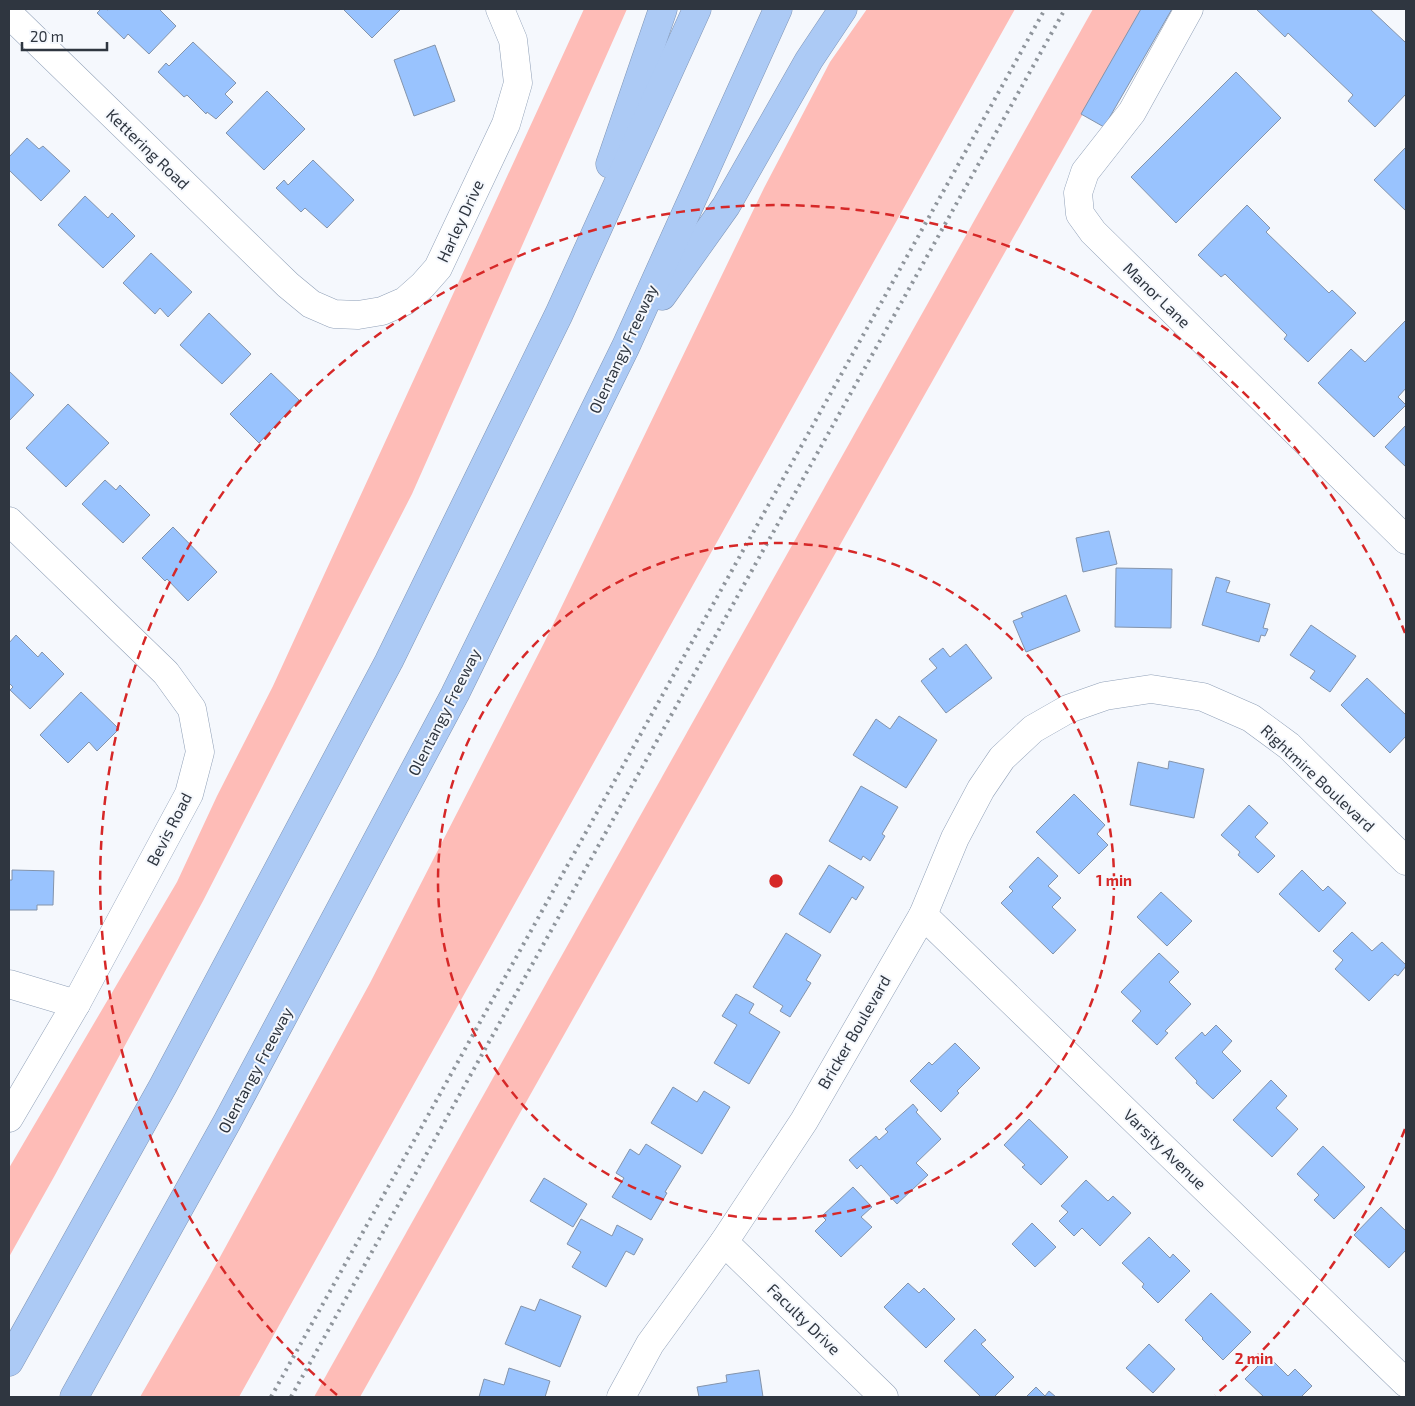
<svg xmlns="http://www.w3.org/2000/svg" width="1415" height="1406" viewBox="0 0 1415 1406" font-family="'Exo 2',sans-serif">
  <rect width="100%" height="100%" fill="#f5f8fd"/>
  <!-- green -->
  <g fill="#febcb7">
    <polygon points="584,9 627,9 412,494 203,901 55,1175 9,1257 9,1168 177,882 217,796 273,686"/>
    <polygon points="867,9 1015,9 239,1397 140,1397 208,1279 370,983 544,643 764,188 830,62"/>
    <polygon points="1093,9 1142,9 360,1397 314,1397"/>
  </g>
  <!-- building -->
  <g fill="#99c3fe" stroke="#8494ab">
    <polygon points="101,9 106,9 107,10 109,9 159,9 176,26 149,54 128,34 124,39 97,13"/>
    <polygon points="343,9 401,9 372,38"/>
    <polygon points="1141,9 1172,9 1104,127 1081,114"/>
    <polygon points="1256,9 1370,9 1405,42 1406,40 1406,94 1375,127 1348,101 1353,95 1288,33 1285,37"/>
    <polygon points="193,42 236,83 225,94 233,102 216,119 207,112 206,114 187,95 184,97 158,72 166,63 169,66"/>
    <polygon points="435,45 455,101 414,116 394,60"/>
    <polygon points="1236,72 1281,118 1176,223 1131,177"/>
    <polygon points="267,91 305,129 264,170 226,133"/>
    <polygon points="27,138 39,149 43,146 70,171 41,201 9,170 9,157"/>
    <polygon points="1406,147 1406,211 1374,180"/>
    <polygon points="313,160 354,200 327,228 305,208 301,212 276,188 284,180 288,185"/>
    <polygon points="85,196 108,218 112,213 135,236 103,268 58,225"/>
    <polygon points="1247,205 1270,228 1266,232 1329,293 1332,290 1356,313 1308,362 1284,339 1287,335 1225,274 1221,277 1198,255"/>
    <polygon points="151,253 192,292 168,317 160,308 155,314 123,283"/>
    <polygon points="209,313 251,354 222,384 180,345"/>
    <polygon points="1406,320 1406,388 1398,397 1406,405 1374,437 1318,383 1351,349 1365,362"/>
    <polygon points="9,371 34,395 9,421"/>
    <polygon points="271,373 299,400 259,443 230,414"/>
    <polygon points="68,404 109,443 66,487 26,448"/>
    <polygon points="1406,425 1406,467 1385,447"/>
    <polygon points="105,480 116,490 120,485 150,515 123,543 82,504"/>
    <polygon points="173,527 217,572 188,601 167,579 165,581 142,558"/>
    <polygon points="1109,531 1117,564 1083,572 1076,538"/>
    <polygon points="1116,568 1172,569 1171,628 1115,627"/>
    <polygon points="1216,577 1230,581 1226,592 1270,604 1263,628 1268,629 1265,636 1261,635 1259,642 1202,625"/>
    <polygon points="1066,595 1080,631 1026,652 1013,621 1023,617 1021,613"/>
    <polygon points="1311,625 1356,656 1330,692 1310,678 1315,671 1290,655"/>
    <polygon points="16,635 38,657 42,652 64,674 30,709 10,690 13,687 9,683 9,643"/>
    <polygon points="966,644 992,678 946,713 921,681 937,668 929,659 943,648 950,657"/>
    <polygon points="1367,678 1406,715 1406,736 1390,753 1341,705"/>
    <polygon points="81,692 119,729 97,751 89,742 68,763 40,735"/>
    <polygon points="899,716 937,740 906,788 853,755 876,719 890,729"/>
    <polygon points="1169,761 1204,769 1194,818 1130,805 1138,762 1168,769"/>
    <polygon points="861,786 898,807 882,834 885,836 870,861 863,856 861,860 829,841"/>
    <polygon points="1074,794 1105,825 1097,834 1108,845 1079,874 1036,832"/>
    <polygon points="1249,805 1268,823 1255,837 1275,856 1258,873 1238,855 1240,852 1221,835"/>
    <polygon points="1038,857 1058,876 1048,886 1061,898 1052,907 1076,930 1053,954 1001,903 1013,891 1009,887"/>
    <polygon points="829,865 864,887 856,900 852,897 830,933 799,914"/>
    <polygon points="12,870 54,871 53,905 37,905 37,910 9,910 9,880 12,880"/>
    <polygon points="1302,870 1323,891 1328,886 1346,903 1319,932 1279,894"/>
    <polygon points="1161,892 1192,921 1167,946 1137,917"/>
    <polygon points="1352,932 1372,951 1382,942 1406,965 1406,966 1398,976 1395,974 1369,1001 1335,969 1343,960 1333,951"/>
    <polygon points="786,933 821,955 806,980 811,983 790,1017 780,1011 783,1006 753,987"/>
    <polygon points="1159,953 1179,972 1169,982 1191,1004 1165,1031 1168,1033 1157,1045 1132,1021 1141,1011 1121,992"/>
    <polygon points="736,994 754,1004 749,1013 780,1032 749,1084 714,1063 737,1025 722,1016"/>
    <polygon points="1216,1025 1232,1041 1222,1052 1241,1071 1213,1099 1196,1083 1197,1081 1175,1058 1202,1032 1205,1036"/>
    <polygon points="955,1043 980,1068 957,1091 959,1093 941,1112 910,1081 929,1062 932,1065"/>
    <polygon points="1271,1080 1287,1096 1276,1108 1298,1129 1272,1157 1233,1120"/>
    <polygon points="673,1087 697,1102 704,1091 730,1107 702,1154 651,1123"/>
    <polygon points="913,1104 918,1110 916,1112 941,1139 916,1163 928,1175 897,1204 861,1165 857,1169 849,1160 876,1136 879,1140 888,1132 885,1129"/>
    <polygon points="1029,1119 1068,1157 1041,1185 1022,1167 1025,1165 1004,1145"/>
    <polygon points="646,1144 681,1166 665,1192 667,1193 651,1220 612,1197 624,1178 616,1173 630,1149 639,1155"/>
    <polygon points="1323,1146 1365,1187 1334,1219 1314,1200 1319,1195 1297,1174"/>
    <polygon points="544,1178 587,1204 573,1227 530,1201"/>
    <polygon points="1086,1180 1108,1201 1113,1196 1131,1213 1100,1246 1082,1228 1074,1236 1059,1221 1068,1212 1061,1206"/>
    <polygon points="853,1187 872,1207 861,1217 872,1227 841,1257 815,1231 826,1220 822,1216"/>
    <polygon points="1381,1207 1406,1231 1406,1250 1389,1268 1354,1235"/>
    <polygon points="581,1219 612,1236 617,1225 643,1239 634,1255 626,1251 606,1287 572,1267 581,1252 567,1244"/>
    <polygon points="1032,1223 1056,1247 1035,1267 1012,1244"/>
    <polygon points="1149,1237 1170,1258 1173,1254 1190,1271 1158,1303 1142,1287 1144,1284 1122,1263"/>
    <polygon points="908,1283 919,1293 924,1288 955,1319 926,1348 884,1307"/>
    <polygon points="1211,1293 1251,1332 1223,1360 1202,1339 1203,1338 1185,1320"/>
    <polygon points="540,1299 581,1316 560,1367 505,1344 521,1306 535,1311"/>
    <polygon points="975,1329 986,1340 981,1344 1014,1377 994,1397 981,1397 944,1361"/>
    <polygon points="1149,1344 1175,1369 1153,1393 1126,1368"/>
    <polygon points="1268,1356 1288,1376 1295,1369 1312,1386 1301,1397 1264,1397 1245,1379"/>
    <polygon points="509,1368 550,1381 545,1397 479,1397 484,1379 504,1385"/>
    <polygon points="759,1370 763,1397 699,1397 697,1387 727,1382 726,1375"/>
    <polygon points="1036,1387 1045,1396 1049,1391 1056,1397 1026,1397"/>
  </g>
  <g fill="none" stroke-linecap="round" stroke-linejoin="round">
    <defs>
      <g id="minor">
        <polyline points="1189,9 1132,112 1085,172 1078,193 1080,214 1093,232 1406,540"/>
        <polyline points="9,14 288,285 311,304 334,314 358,315 382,311 405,301 423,285 438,268 506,124 518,83 513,40 500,9"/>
        <polyline points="9,521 166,673 192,709 200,752 189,794 76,1004 9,1118"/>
        <polyline points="923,915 1406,1383"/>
        <polyline points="9,984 76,1004"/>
        <polyline points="724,1242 884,1397"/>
        <polyline points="621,1397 650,1344 724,1242 804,1121 923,915 955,838 981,789 1002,758 1033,729 1068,709 1105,696 1151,689 1203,697 1251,718 1289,746 1406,861"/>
      </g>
      <g id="highway">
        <polyline points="610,164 663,9"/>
        <polyline points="662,296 726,206 809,60 843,9"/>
        <polyline points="9,1362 163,1086 389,661 559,314 697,9"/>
        <polyline points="74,1397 227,1122 455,694 626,346 778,9"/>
      </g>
    </defs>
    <!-- minor casing -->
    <use href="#minor" stroke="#91a1b8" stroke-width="29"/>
    <!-- highway casing -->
    <use href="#highway" stroke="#8096b6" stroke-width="29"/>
    <!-- minor -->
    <use href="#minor" stroke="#fff" stroke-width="28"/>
    <!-- highway -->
    <use href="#highway" stroke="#accaf5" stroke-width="28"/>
    <!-- rail -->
    <g stroke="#8f959c" stroke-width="4" stroke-dasharray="2.5 5" stroke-linecap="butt">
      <polyline points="271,1397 1045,9"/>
      <polyline points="291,1397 1065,9"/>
    </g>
  </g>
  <!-- distance rings -->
  <g fill="none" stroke="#d62828" stroke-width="2.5" stroke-dasharray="9 6">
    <circle cx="776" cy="881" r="338"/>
    <path d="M1405 1129A676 676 0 0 1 1215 1395M337 1395A676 676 0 1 1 1405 633"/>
  </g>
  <g text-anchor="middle" stroke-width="4" stroke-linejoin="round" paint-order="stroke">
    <!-- street labels -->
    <g font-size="16" fill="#2f3640" stroke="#f5f8fd">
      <text transform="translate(148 149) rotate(44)" y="6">Kettering Road</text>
      <text transform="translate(460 221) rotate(-65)" y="6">Harley Drive</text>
      <text transform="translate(1157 295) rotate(44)" y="6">Manor Lane</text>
      <text transform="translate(623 349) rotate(-65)" y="6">Olentangy Freeway</text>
      <text transform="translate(444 712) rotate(-63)" y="6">Olentangy Freeway</text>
      <text transform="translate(1318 778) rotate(43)" y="6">Rightmire Boulevard</text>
      <text transform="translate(169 829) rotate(-63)" y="6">Bevis Road</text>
      <text transform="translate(854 1032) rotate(-60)" y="6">Bricker Boulevard</text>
      <text transform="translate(255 1070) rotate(-62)" y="6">Olentangy Freeway</text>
      <text transform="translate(1165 1149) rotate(44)" y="6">Varsity Avenue</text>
      <text transform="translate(804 1319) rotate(44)" y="6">Faculty Drive</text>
    </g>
  </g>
  <circle cx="776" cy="881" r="8" fill="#d62828" stroke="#f5f8fd" stroke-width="2.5"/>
  <g font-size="15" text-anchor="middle" font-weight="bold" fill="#d62828" stroke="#f5f8fd" stroke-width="4" stroke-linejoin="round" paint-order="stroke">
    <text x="1114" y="886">1 min</text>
    <text x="1254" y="1364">2 min</text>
  </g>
  <!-- border -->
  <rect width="1415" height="1406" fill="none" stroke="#2f3640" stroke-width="20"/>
  <!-- scale -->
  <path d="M22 42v8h85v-8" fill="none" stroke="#2f3640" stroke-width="2.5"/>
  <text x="30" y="42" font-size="15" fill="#2f3640" stroke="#f5f8fd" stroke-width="4" paint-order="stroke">20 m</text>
</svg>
